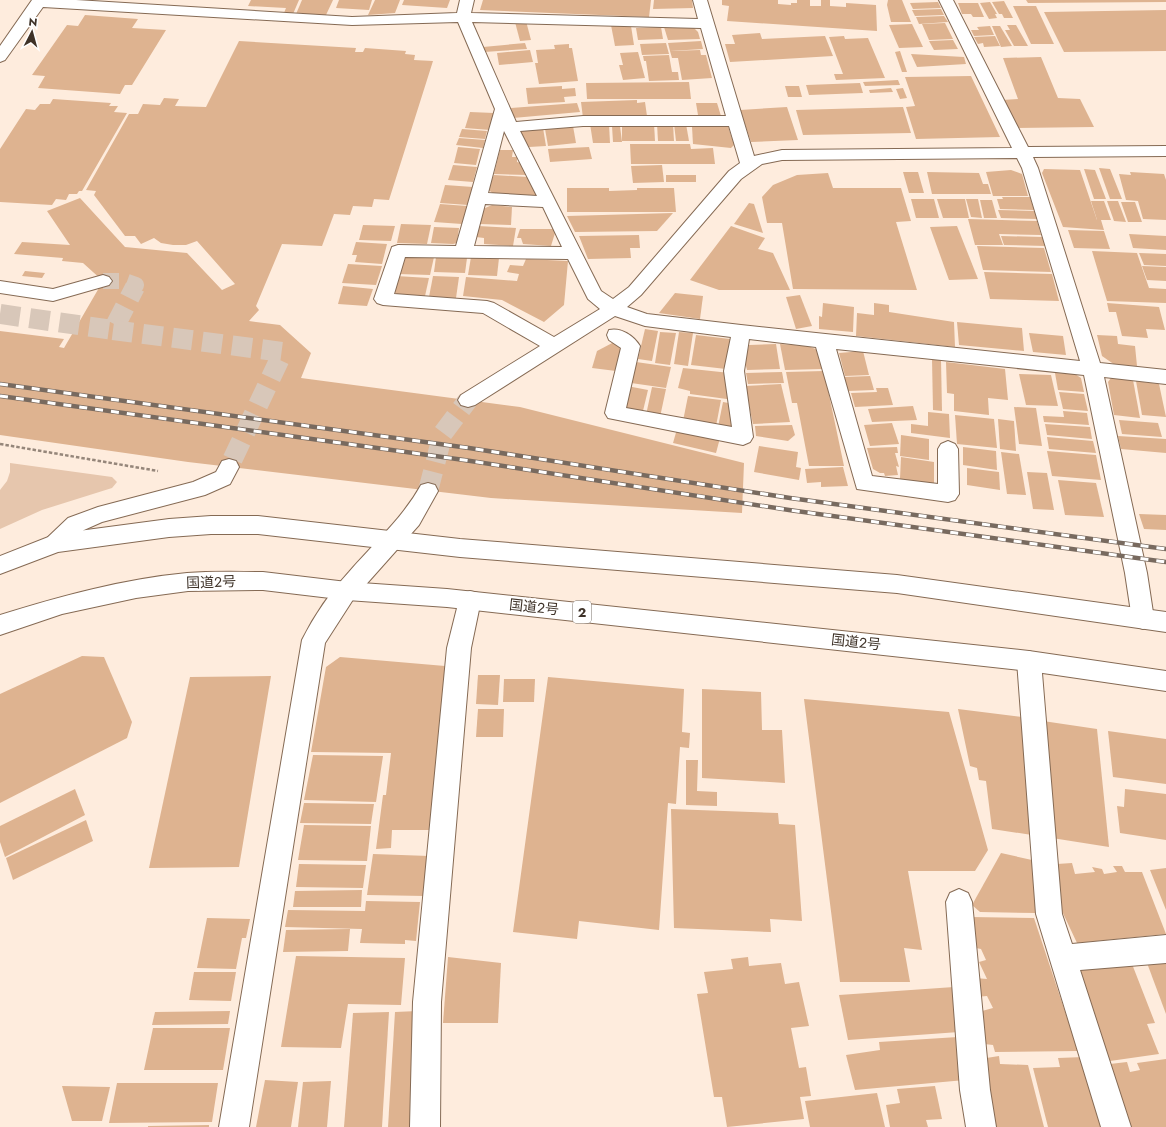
<svg xmlns="http://www.w3.org/2000/svg" width="1166" height="1127" viewBox="0 0 1166 1127" font-family="Jost,'Noto Sans JP',sans-serif">
  <rect width="100%" height="100%" fill="#feecdd"/>
  <!-- green -->
  <polygon fill="#e6c6ad" points="10,463 112,477 117,482 112,488 42,510 0,529 0,490 7,481 10,472"/>
  <!-- building -->
  <g fill="#deb390">
    <polygon points="251,0 299,0 293,14 284,13 286,8 248,6"/>
    <polygon points="302,0 333,0 326,15 296,14"/>
    <polygon points="339,0 372,0 369,10 336,8"/>
    <polygon points="375,0 400,0 395,13 368,15"/>
    <polygon points="404,0 450,0 447,8 402,5"/>
    <polygon points="483,0 651,0 649,17 480,10"/>
    <polygon points="654,0 692,0 693,8 653,9"/>
    <polygon points="722,0 778,0 778,4 791,5 791,3 797,3 797,0 810,0 810,6 821,6 821,0 830,0 830,6 846,7 846,3 876,5 877,31 727,21 729,6 722,5"/>
    <polygon points="888,0 902,0 911,22 891,22 887,5"/>
    <polygon points="1026,0 1166,0 1166,2 1028,3"/>
    <polygon points="1004,1 1013,18 1004,18 1002,14 999,14 992,2"/>
    <polygon points="938,2 941,8 913,9 910,3"/>
    <polygon points="990,2 997,14 995,14 997,18 989,19 980,3"/>
    <polygon points="958,3 978,3 984,17 973,17 971,14 962,14"/>
    <polygon points="1013,6 1036,6 1054,44 1031,44"/>
    <polygon points="941,9 944,15 915,16 912,10"/>
    <polygon points="1166,10 1166,51 1064,52 1044,12"/>
    <polygon points="85,15 138,19 132,28 166,30 132,85 125,85 120,94 38,88 45,76 32,75 67,25 78,26"/>
    <polygon points="944,16 948,22 919,24 916,17"/>
    <polygon points="526,21 531,40 520,41 515,22"/>
    <polygon points="945,23 953,39 929,40 922,24"/>
    <polygon points="912,24 923,47 899,48 889,25"/>
    <polygon points="611,25 631,26 634,45 615,46"/>
    <polygon points="1007,25 1016,25 1028,46 1014,46 1005,30 1010,30"/>
    <polygon points="990,26 994,35 974,36 971,30 979,30 977,27"/>
    <polygon points="992,26 1000,26 1012,46 1001,47"/>
    <polygon points="661,27 663,39 638,40 636,28"/>
    <polygon points="664,27 694,28 698,32 700,39 668,40"/>
    <polygon points="760,33 762,39 825,36 833,56 730,62 725,44 735,44 732,35"/>
    <polygon points="844,36 845,39 868,38 885,78 836,80 834,74 843,74 829,37"/>
    <polygon points="995,36 1000,46 984,47 983,43 978,44 974,37"/>
    <polygon points="953,40 958,49 934,50 929,41"/>
    <polygon points="239,41 356,48 355,52 363,52 365,48 406,51 405,54 415,55 414,60 433,61 389,200 374,199 372,207 353,206 350,215 334,214 322,246 282,244 256,306 259,310 249,321 280,325 311,353 301,378 520,407 744,463 742,513 491,498 188,462 0,435 0,331 64,339 59,347 64,348 103,281 83,263 62,261 63,258 14,254 22,242 70,245 47,211 80,198 125,247 187,253 222,290 235,284 197,241 186,245 173,245 161,243 154,238 141,244 135,236 125,236 94,195 96,191 86,190 129,114 138,114 143,104 160,105 164,98 179,99 175,106 206,107"/>
    <polygon points="701,41 703,49 670,51 668,43"/>
    <polygon points="525,43 527,49 484,52 483,47"/>
    <polygon points="666,43 669,54 642,55 640,44"/>
    <polygon points="569,44 569,48 572,48 578,81 539,84 535,63 538,63 536,50 555,49 554,45"/>
    <polygon points="530,50 533,62 499,65 497,53"/>
    <polygon points="700,50 701,55 706,55 712,78 682,80 678,58 672,58 670,51"/>
    <polygon points="900,51 907,72 902,72 895,52"/>
    <polygon points="638,52 645,78 623,80 619,65 623,65 620,53"/>
    <polygon points="911,54 964,57 966,64 917,67"/>
    <polygon points="669,55 672,72 678,72 679,80 649,81 646,61 644,61 643,56"/>
    <polygon points="1041,57 1058,98 1080,99 1094,127 1016,128 1002,100 1018,99 1003,58"/>
    <polygon points="971,76 1000,137 916,139 906,107 915,106 905,77"/>
    <polygon points="898,80 900,85 865,86 863,82"/>
    <polygon points="689,82 691,99 587,99 586,83"/>
    <polygon points="860,83 863,93 809,95 806,85"/>
    <polygon points="562,86 562,89 575,88 576,96 564,97 565,102 528,104 526,88"/>
    <polygon points="785,86 799,86 802,97 788,97"/>
    <polygon points="891,88 893,92 870,93 869,90"/>
    <polygon points="903,88 907,98 900,99 896,89"/>
    <polygon points="53,99 111,103 109,106 118,106 114,112 127,113 82,191 79,191 77,194 69,194 66,200 56,199 52,205 0,202 0,149 26,109 35,110 40,104 50,104"/>
    <polygon points="637,100 637,103 645,102 647,116 583,118 581,102"/>
    <polygon points="577,103 580,112 513,118 511,108"/>
    <polygon points="696,103 717,103 721,116 698,115"/>
    <polygon points="787,107 798,140 751,142 740,110"/>
    <polygon points="903,107 911,133 803,135 796,110"/>
    <polygon points="470,112 494,113 490,130 465,128"/>
    <polygon points="622,123 654,123 655,141 622,141"/>
    <polygon points="590,124 609,124 610,143 593,143"/>
    <polygon points="657,124 673,124 674,141 658,141"/>
    <polygon points="674,124 686,124 689,141 676,141"/>
    <polygon points="573,126 576,143 548,146 545,129"/>
    <polygon points="612,126 620,126 622,142 613,142"/>
    <polygon points="728,126 734,145 731,148 693,144 692,127"/>
    <polygon points="543,128 546,146 529,147 519,130"/>
    <polygon points="462,129 487,131 485,139 459,137"/>
    <polygon points="459,138 485,140 483,148 456,145"/>
    <polygon points="630,144 690,144 691,149 713,148 715,164 631,164"/>
    <polygon points="458,147 480,149 476,165 454,163"/>
    <polygon points="589,147 592,159 550,162 548,149"/>
    <polygon points="500,150 513,150 512,157 517,157 517,162 521,163 527,175 494,174"/>
    <polygon points="453,165 477,167 473,182 448,180"/>
    <polygon points="662,165 664,182 633,183 631,166"/>
    <polygon points="1099,168 1110,169 1122,199 1110,199"/>
    <polygon points="1044,169 1080,170 1097,220 1101,220 1104,230 1063,227 1042,173"/>
    <polygon points="1084,169 1095,170 1106,199 1094,199"/>
    <polygon points="1011,170 1022,174 1028,196 993,196 986,172"/>
    <polygon points="903,172 918,172 924,193 909,193"/>
    <polygon points="927,172 979,173 983,184 988,184 991,194 932,194"/>
    <polygon points="1130,172 1164,174 1166,180 1166,220 1143,219 1138,201 1126,200 1119,174 1131,175"/>
    <polygon points="828,173 833,188 901,188 911,221 896,222 917,290 793,289 782,223 767,223 762,197 773,185 797,175"/>
    <polygon points="494,175 528,177 538,193 535,196 494,194 487,189"/>
    <rect x="666" y="175" width="30" height="7"/>
    <polygon points="445,185 473,187 468,205 440,203"/>
    <polygon points="567,188 609,188 609,191 637,190 637,188 674,188 676,212 567,212"/>
    <polygon points="1002,197 1030,197 1034,210 1000,209 997,199 1003,199"/>
    <polygon points="911,199 934,199 939,218 916,218"/>
    <polygon points="937,199 965,199 969,218 943,218"/>
    <polygon points="966,199 978,199 982,218 971,217"/>
    <polygon points="980,200 992,200 997,218 984,218"/>
    <polygon points="1091,201 1104,201 1111,220 1097,220"/>
    <polygon points="1107,201 1118,201 1126,222 1114,221"/>
    <polygon points="1121,202 1135,202 1142,222 1128,222"/>
    <polygon points="749,203 754,204 763,233 734,224"/>
    <polygon points="440,204 467,206 462,224 434,222"/>
    <polygon points="492,205 512,207 511,225 480,224 483,209"/>
    <polygon points="998,210 1035,211 1038,219 1001,218"/>
    <polygon points="673,213 657,231 575,232 567,216"/>
    <polygon points="968,219 1037,221 1041,235 999,234 1003,245 975,245"/>
    <polygon points="401,224 431,225 427,244 397,243"/>
    <polygon points="363,225 395,226 391,241 359,240"/>
    <polygon points="478,226 516,228 513,246 484,244 484,238 476,237"/>
    <polygon points="731,226 765,238 758,249 773,253 790,290 719,290 690,280"/>
    <polygon points="957,226 978,279 949,280 930,227"/>
    <polygon points="434,227 459,228 457,243 453,244 431,243"/>
    <polygon points="520,229 554,229 555,233 551,246 523,244 521,238 517,238"/>
    <polygon points="1068,230 1104,231 1110,249 1074,248"/>
    <polygon points="1129,234 1166,236 1166,250 1133,248"/>
    <polygon points="639,235 640,248 630,248 631,258 588,259 579,236"/>
    <polygon points="1001,236 1043,237 1046,246 1004,245"/>
    <polygon points="356,242 387,244 382,264 355,262 357,255 352,255"/>
    <polygon points="977,246 1044,248 1051,272 983,270"/>
    <polygon points="1092,251 1137,253 1149,288 1166,289 1166,303 1107,301"/>
    <polygon points="1139,253 1166,254 1166,266 1144,265"/>
    <polygon points="410,256 434,257 430,275 398,274 401,260"/>
    <polygon points="436,257 467,258 465,273 434,272"/>
    <polygon points="471,257 499,258 497,276 468,275"/>
    <polygon points="526,259 568,261 564,305 544,322 502,300 463,296 466,277 517,281 519,274 507,272 510,265 523,266"/>
    <polygon points="348,264 382,266 376,285 342,283"/>
    <polygon points="1142,266 1166,267 1166,281 1147,280"/>
    <polygon points="25,271 45,273 42,278 22,276"/>
    <polygon points="984,272 1052,274 1059,301 990,299"/>
    <polygon points="396,276 429,278 425,296 396,294 393,288"/>
    <polygon points="433,276 459,277 456,298 429,297"/>
    <polygon points="343,286 373,289 367,306 338,304"/>
    <polygon points="675,293 703,296 700,319 659,313"/>
    <polygon points="800,295 812,326 796,329 786,297"/>
    <polygon points="823,303 854,307 853,332 819,329 819,316 822,317"/>
    <polygon points="874,303 889,305 889,312 954,322 955,347 856,336 857,313 874,315"/>
    <polygon points="1107,303 1159,307 1165,330 1146,329 1148,338 1122,336 1116,312 1109,312"/>
    <polygon points="957,322 1022,328 1024,351 959,345"/>
    <polygon points="645,329 658,331 652,361 638,359"/>
    <polygon points="660,332 676,333 670,365 655,363"/>
    <polygon points="679,332 693,333 688,366 674,364"/>
    <polygon points="1029,333 1063,336 1066,355 1033,352"/>
    <polygon points="696,335 730,339 726,369 691,365"/>
    <polygon points="1097,335 1117,336 1118,344 1135,346 1137,366 1115,365 1102,356"/>
    <polygon points="616,341 623,347 616,371 592,368 597,351"/>
    <polygon points="776,344 780,369 747,370 745,362 749,345"/>
    <polygon points="780,344 808,346 818,350 822,369 785,370"/>
    <polygon points="863,351 869,375 845,376 839,353"/>
    <polygon points="932,359 941,360 942,411 933,410"/>
    <polygon points="636,362 671,367 666,388 631,383"/>
    <polygon points="946,362 1005,369 1008,400 988,398 989,415 954,411 954,394 947,393"/>
    <polygon points="683,368 730,373 734,400 690,394 690,391 678,388"/>
    <polygon points="824,371 844,466 809,466 797,403 792,403 786,372"/>
    <polygon points="782,372 784,383 748,384 746,373"/>
    <polygon points="1055,373 1075,374 1081,378 1084,392 1058,390"/>
    <polygon points="1019,374 1051,375 1058,406 1026,405"/>
    <polygon points="870,376 874,390 848,391 844,377"/>
    <polygon points="1111,378 1133,380 1140,418 1114,415 1108,382"/>
    <polygon points="1136,381 1159,384 1166,417 1142,415"/>
    <polygon points="781,384 790,422 753,424 745,386"/>
    <polygon points="627,386 648,390 642,415 621,412"/>
    <polygon points="652,387 666,389 660,417 646,415"/>
    <polygon points="876,388 888,388 893,405 855,407 851,393 877,392"/>
    <polygon points="1059,392 1084,394 1088,411 1063,409"/>
    <polygon points="688,396 721,400 716,426 683,421"/>
    <polygon points="723,402 734,404 738,431 718,427"/>
    <polygon points="913,406 917,420 872,422 868,409"/>
    <polygon points="1014,407 1036,408 1042,446 1019,444"/>
    <polygon points="1063,411 1087,413 1089,425 1044,422 1043,416 1064,417"/>
    <polygon points="928,412 949,414 950,438 911,433 911,424 928,426"/>
    <polygon points="955,415 994,419 997,448 957,444"/>
    <polygon points="998,419 1014,421 1016,451 1000,449"/>
    <polygon points="1119,420 1158,423 1162,437 1122,434"/>
    <polygon points="892,423 899,444 870,446 864,425"/>
    <polygon points="1045,424 1090,427 1092,439 1047,435"/>
    <polygon points="792,425 795,435 788,441 756,436 755,426"/>
    <polygon points="677,429 720,438 716,453 673,443"/>
    <polygon points="901,435 929,439 929,460 900,456"/>
    <polygon points="1118,436 1166,439 1166,453 1121,449"/>
    <polygon points="1047,437 1093,441 1096,453 1049,449"/>
    <polygon points="759,446 798,452 796,467 801,468 799,480 754,472"/>
    <polygon points="897,447 898,453 895,453 899,467 896,466 898,475 885,476 884,473 880,473 873,469 867,448"/>
    <polygon points="963,447 996,451 997,470 963,465"/>
    <polygon points="1047,451 1096,455 1101,480 1052,476"/>
    <polygon points="1001,452 1019,454 1026,495 1007,494"/>
    <polygon points="901,457 934,462 934,484 900,479"/>
    <polygon points="843,467 848,486 821,487 821,482 807,483 805,469"/>
    <polygon points="967,468 999,472 1000,490 967,485"/>
    <polygon points="1027,472 1047,473 1054,510 1033,509"/>
    <polygon points="1058,480 1096,483 1104,517 1065,515"/>
    <polygon points="1139,514 1166,515 1166,530 1144,529"/>
    <polygon points="82,656 104,657 132,722 127,738 0,803 0,694"/>
    <polygon points="340,657 445,666 431,830 392,830 391,848 376,849 383,795 386,795 391,753 311,752 326,667"/>
    <polygon points="478,675 500,675 498,705 476,704"/>
    <polygon points="271,676 239,867 149,868 190,677"/>
    <polygon points="548,677 684,689 682,732 690,733 689,748 680,747 676,804 668,803 659,930 579,921 577,939 513,932"/>
    <polygon points="504,679 535,679 534,702 503,702"/>
    <polygon points="702,689 761,692 762,730 782,730 785,783 702,778"/>
    <polygon points="804,699 949,712 988,850 975,871 908,871 922,950 904,948 910,982 840,982"/>
    <polygon points="478,709 504,709 503,737 476,737"/>
    <polygon points="958,709 1022,717 1032,835 992,829 986,781 979,780 977,768 970,766"/>
    <polygon points="1043,721 1097,729 1109,847 1052,838"/>
    <polygon points="1108,731 1166,739 1166,784 1113,777"/>
    <polygon points="313,755 383,756 376,802 304,800"/>
    <polygon points="686,760 698,760 697,791 717,792 717,806 686,805"/>
    <polygon points="75,789 85,815 5,857 0,842 0,826"/>
    <polygon points="1125,789 1166,794 1166,840 1120,833 1117,806 1124,807"/>
    <polygon points="304,803 374,804 371,824 300,823"/>
    <polygon points="671,809 778,813 779,824 795,825 802,921 770,919 771,932 674,928"/>
    <polygon points="86,820 93,841 13,880 6,858"/>
    <polygon points="304,825 371,826 367,861 298,860"/>
    <polygon points="1001,853 1032,860 1036,913 980,912 972,905"/>
    <polygon points="373,854 429,856 425,896 367,895"/>
    <polygon points="1072,863 1075,874 1095,872 1092,867 1102,869 1104,874 1117,872 1113,866 1122,866 1125,872 1142,872 1166,934 1077,943 1061,909 1057,864"/>
    <polygon points="299,864 366,865 363,888 296,887"/>
    <polygon points="1166,868 1166,910 1150,870"/>
    <polygon points="362,890 361,907 293,907 295,891"/>
    <polygon points="366,901 420,902 416,941 405,940 405,944 360,943 362,929 285,927 288,910 365,911"/>
    <polygon points="970,917 1034,918 1078,1051 995,1052 993,1045 984,1044 982,1011 993,1008 987,996 976,997 975,978 987,979 979,962 986,960 981,949 976,948"/>
    <polygon points="207,918 250,919 246,938 242,938 236,969 197,968"/>
    <polygon points="350,929 348,951 283,952 286,930"/>
    <polygon points="296,956 405,958 401,1005 348,1004 341,1048 281,1047"/>
    <polygon points="448,957 501,963 498,1023 443,1023"/>
    <polygon points="748,957 749,966 781,963 785,984 799,982 809,1026 791,1028 799,1068 806,1067 811,1096 800,1097 804,1119 727,1127 722,1097 714,1097 697,994 708,993 704,972 733,969 731,959"/>
    <polygon points="1166,961 1166,1014 1147,963"/>
    <polygon points="1132,964 1155,1023 1147,1024 1159,1054 1110,1061 1078,970"/>
    <polygon points="194,972 236,972 231,1001 189,1000"/>
    <polygon points="954,987 959,1032 848,1040 839,995"/>
    <polygon points="230,1011 228,1024 152,1025 155,1012"/>
    <polygon points="418,1011 412,1127 388,1127 395,1012"/>
    <polygon points="389,1012 382,1127 344,1127 353,1013"/>
    <polygon points="153,1028 230,1028 223,1070 144,1070"/>
    <polygon points="958,1037 965,1080 855,1090 846,1055 880,1050 879,1042"/>
    <polygon points="999,1056 1000,1064 1028,1065 1044,1127 991,1127 980,1059"/>
    <polygon points="1084,1057 1104,1127 1048,1127 1033,1068 1060,1067 1058,1058"/>
    <polygon points="1166,1059 1166,1127 1131,1127 1110,1064 1127,1062 1130,1072 1140,1070 1137,1063"/>
    <polygon points="265,1080 298,1082 291,1127 256,1127"/>
    <polygon points="331,1081 327,1127 298,1127 303,1082"/>
    <polygon points="117,1083 218,1083 212,1122 109,1123"/>
    <polygon points="62,1086 110,1087 102,1121 72,1121"/>
    <polygon points="935,1086 942,1119 926,1120 928,1127 890,1127 886,1105 900,1103 897,1089"/>
    <polygon points="877,1093 885,1127 810,1127 805,1101"/>
    <polygon points="209,1125 209,1127 148,1127 148,1126"/>
  </g>
  <g fill="none" stroke-linecap="round" stroke-linejoin="round">
    <!-- minor-tunnel-far1 -->
    <polyline stroke="#d8c7b9" stroke-width="16" stroke-dasharray="16 8" stroke-linecap="butt" points="103,281 125,281 136,285 134,288"/>
    <!-- minor-tunnel -->
    <g stroke="#d8c7b9" stroke-width="20" stroke-dasharray="20 10" stroke-linecap="butt">
      <polyline points="0,314 113,330 135,287"/>
      <polyline points="113,330 283,352 229,467"/>
      <polyline points="428,491 443,433 468,400"/>
    </g>
    <defs>
      <g id="minor">
        <path d="M32 0H76L352 17 457 13 460 0H474L471 13 698 19 693 0H707L754 156 782 150 1012 148 939 0H953L1028 147 1166 146V156L1033 157 1038 168 1100 363 1166 370V384L1104 377 1147 573 1154 619 1151 626 1143 629 1135 626 1132 619 1125 573 1084 375 836 349 872 476 938 484V449L941 444 948 441 955 444 958 449 959 494 955 500 948 502 857 489 816 347 749 339 744 371 753 437 750 442 743 445 608 418 605 413 621 348 609 340 607 335 609 330C621 327 634 336 640 346L626 408 732 427 724 371 731 337 645 326 615 316 475 405 468 407 461 405 458 400 461 395 540 346 483 313 383 305 377 303 374 299 392 247 398 245 456 246 495 109 458 22 352 25 43 7 5 60 0 62V46ZM472 22 701 28 726 116H583L516 122ZM583 126H729L740 163 729 171 629 287 613 299 601 291 520 131ZM504 131 537 196 488 193ZM1017 158 1022 168 1080 361 741 325 647 314 627 307 641 295 741 179 762 164 782 160ZM485 204 543 207 562 247 474 246ZM405 257 568 259 588 299 600 309 554 337 494 303 487 301 394 294Z"/>
        <polygon points="103,275 109,277 112,281 109,285 53,301 0,293 0,281 53,289"/>
        <polygon points="229,459 236,461 239,467 230,484 205,495 102,522 84,530 64,549 56,552 48,549 45,543 48,537 68,518 98,507 193,482 216,472 222,461"/>
        <path d="M428 483 435 485 438 491 419 525 354 598 325 643 249 1127H219L302 640C314 616 331 591 349 572 374 543 402 519 421 485Z"/>
        <polygon points="470,591 478,593 481,600 471,648 441,1002 440,1127 410,1127 413,1002 447,648 459,600 462,593"/>
        <polygon points="1029,651 1037,654 1041,661 1062,914 1072,944 1166,935 1166,963 1080,970 1131,1127 1101,1127 1036,914 1017,661 1021,654"/>
        <polygon points="959,889 968,893 972,902 990,1090 996,1127 966,1127 960,1090 946,902 950,893"/>
      </g>
      <g id="highway">
        <polygon points="211,516 258,516 460,539 897,575 1166,612 1166,632 897,593 460,557 258,534 211,534 169,537 58,552 0,574 0,556 56,534 169,519"/>
        <path d="M263 572 347 582 447 589 1029 651 1166 671V691L1029 671 447 607 347 600 263 590 188 591 136 598 62 614 0 635V615C61 596 123 579 187 573 212 571 238 572 263 572Z"/>
      </g>
    </defs>
    <!-- minor casing -->
    <use href="#minor" stroke="#856a54" stroke-width="2"/>
    <!-- highway casing -->
    <use href="#highway" stroke="#856a54" stroke-width="2"/>
    <!-- path -->
    <polyline stroke="#95867a" stroke-width="2.5" stroke-dasharray="3.5 2" stroke-linecap="butt" points="0,444 158,471"/>
    <!-- minor -->
    <use href="#minor" fill="#fff" fill-rule="evenodd"/>
    <!-- highway -->
    <use href="#highway" fill="#fff" fill-rule="evenodd"/>
    <defs>
      <g id="rail">
        <polyline points="0,384 469,448 790,498 1166,549"/>
        <polyline points="0,396 464,460 789,510 1166,562"/>
      </g>
    </defs>
    <!-- rail casing -->
    <use href="#rail" stroke="#786a5f" stroke-width="4.5"/>
    <!-- rail -->
    <use href="#rail" stroke="#fff" stroke-width="3" stroke-dasharray="8" stroke-linecap="butt"/>
  </g>
  <g text-anchor="middle" stroke-width="4" stroke-linejoin="round" paint-order="stroke">
    <!-- shield labels -->
    <rect fill="#fff" stroke="#787068" stroke-width="1" x="573" y="601" width="18" height="22" rx="3"/>
    <g font-size="13" font-weight="bold" fill="#3e3228">
      <text x="582" y="617">2</text>
    </g>
    <!-- street labels -->
    <g font-size="14" fill="#3e3228" stroke="#fff">
      <text transform="translate(211 582) rotate(-2)" y="5">国道2号</text>
      <text transform="translate(534 607) rotate(6)" y="5">国道2号</text>
      <text transform="translate(856 642) rotate(6)" y="5">国道2号</text>
    </g>
  </g>
  <!-- north arrow -->
  <g transform="translate(32 32) rotate(6)" stroke="#ffffff" stroke-width="3" paint-order="stroke">
  <path d="M0-3L7 15L0 10L-7 15Z" fill="#3e3228"/>
  <text y="-6" font-size="11" font-weight="bold" text-anchor="middle" fill="#3e3228">N</text>
  </g>
</svg>
